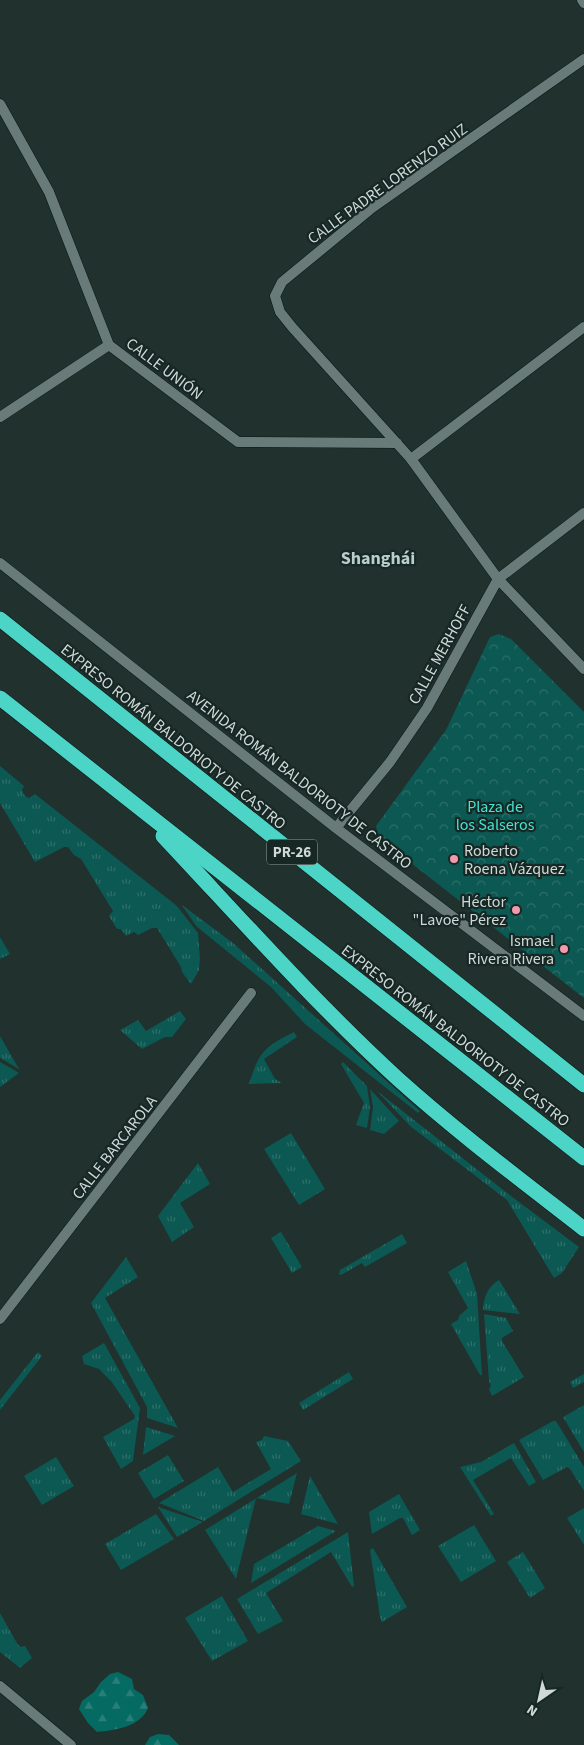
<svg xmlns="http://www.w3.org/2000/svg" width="584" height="1745" viewBox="0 0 584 1745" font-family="'Source Sans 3',sans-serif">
  <defs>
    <pattern id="grass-tufts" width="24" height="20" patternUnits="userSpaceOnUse" patternTransform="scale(1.25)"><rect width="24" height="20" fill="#0c5852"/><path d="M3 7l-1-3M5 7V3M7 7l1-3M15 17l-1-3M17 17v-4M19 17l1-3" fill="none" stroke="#2e6f6a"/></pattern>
    <pattern id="forest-firs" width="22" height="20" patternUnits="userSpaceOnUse" patternTransform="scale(1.25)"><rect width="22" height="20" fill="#046a62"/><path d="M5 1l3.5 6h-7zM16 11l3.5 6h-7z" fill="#287f78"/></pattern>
    <pattern id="park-crowns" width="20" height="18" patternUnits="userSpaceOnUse" patternTransform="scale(1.25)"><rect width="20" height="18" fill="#0c5852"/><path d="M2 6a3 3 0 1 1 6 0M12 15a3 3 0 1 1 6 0" fill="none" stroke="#2e6f6a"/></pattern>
  </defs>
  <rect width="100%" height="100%" fill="#20312e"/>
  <!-- grass -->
  <g fill="url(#grass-tufts)">
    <polygon points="0,766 24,786 22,790 25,796 29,798 35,794 177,906 198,933 200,958 199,970 191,984 182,972 181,967 157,928 152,928 138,935 134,932 126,936 121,929 117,929 109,916 113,911 81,859 74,855 68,847 64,847 35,862 0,803"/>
    <polygon points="182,905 233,943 420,1111 418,1113 305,1024 271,987 196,926"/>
    <polygon points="0,937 10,954 0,959"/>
    <polygon points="180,1011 186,1019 172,1037 165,1037 142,1049 120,1030 138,1020 146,1031"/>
    <path d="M294 1032 297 1037 264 1059 275 1079 282 1083 249 1084C259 1052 264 1047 294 1032Z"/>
    <polygon points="0,1036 19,1069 0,1058"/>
    <polygon points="0,1062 19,1073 0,1087"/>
    <polygon points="343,1062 367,1086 370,1108 367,1128 356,1125 364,1103 341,1064"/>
    <polygon points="370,1089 399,1121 384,1134 370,1130 373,1107"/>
    <polygon points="377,1091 511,1196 579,1247 562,1273 554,1278 507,1200 410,1126"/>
    <polygon points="291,1133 325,1189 299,1205 264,1149"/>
    <polygon points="198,1163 210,1184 180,1203 194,1227 172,1242 158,1216"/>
    <polygon points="281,1232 302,1267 292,1273 271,1238"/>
    <polygon points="402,1234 407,1243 365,1267 362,1263 341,1275 339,1274 340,1270"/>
    <polygon points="126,1257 138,1277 105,1298 178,1428 147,1418 147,1407 91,1303"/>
    <polygon points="466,1261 477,1294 482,1375 480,1375 451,1324 458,1320 459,1316 468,1308 448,1272"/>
    <path d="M499 1280 520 1314 483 1310C484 1297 487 1287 499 1280Z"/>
    <polygon points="484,1314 506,1318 513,1331 502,1338 502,1341 524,1377 492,1396 489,1389 491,1386 489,1381"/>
    <polygon points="104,1343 140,1408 133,1461 121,1469 103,1437 134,1419 135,1416 111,1381 99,1369 84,1364 82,1356"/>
    <polygon points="38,1352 42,1356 0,1410 0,1400"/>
    <polygon points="349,1372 353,1379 303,1410 299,1403"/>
    <polygon points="584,1374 584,1382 573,1388 570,1382"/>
    <polygon points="584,1405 584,1452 563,1417"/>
    <polygon points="553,1421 556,1421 584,1467 584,1491 570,1469 567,1467 543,1480 519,1440"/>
    <polygon points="146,1427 175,1436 143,1455"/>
    <polygon points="264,1436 288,1441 301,1461 204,1521 159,1503 218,1467 233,1492 271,1469 256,1442 262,1440"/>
    <polygon points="514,1443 536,1482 529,1486 511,1458 473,1480 494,1514 491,1516 460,1467 481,1462"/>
    <polygon points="168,1455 184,1481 154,1499 138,1473"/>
    <polygon points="56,1457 74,1486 42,1505 24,1476"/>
    <polygon points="297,1473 289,1504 256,1498 236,1579 205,1530"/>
    <polygon points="310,1476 338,1524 301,1514"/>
    <polygon points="399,1494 420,1530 412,1535 403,1518 400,1518 372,1534 369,1512"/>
    <polygon points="158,1507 203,1522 177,1537"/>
    <polygon points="584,1508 584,1545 567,1518"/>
    <polygon points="156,1514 174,1539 121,1570 105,1544"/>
    <polygon points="474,1525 496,1561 461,1582 438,1546"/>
    <polygon points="318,1526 336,1531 251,1583 254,1564"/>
    <polygon points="348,1532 354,1586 352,1587 331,1552 266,1593 283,1621 258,1634 237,1599"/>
    <polygon points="373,1548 407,1607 382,1622 380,1617 370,1550"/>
    <polygon points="523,1552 545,1588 530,1598 507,1562"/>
    <polygon points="222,1596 248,1641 212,1661 185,1618"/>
    <polygon points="0,1613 18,1645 21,1647 25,1646 32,1658 20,1668 0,1652"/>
  </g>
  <!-- forest -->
  <g fill="url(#forest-firs)">
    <path d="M118 1672 132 1679 134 1689 143 1695 148 1708C140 1727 116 1730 97 1732L88 1723 79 1709 82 1701 94 1692 101 1682 110 1674Z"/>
    <polygon points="158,1734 169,1735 179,1745 145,1745 150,1737"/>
  </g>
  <!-- park -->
  <polygon fill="url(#park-crowns)" points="499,634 511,639 584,712 584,998 379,838 376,826 446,730 490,637"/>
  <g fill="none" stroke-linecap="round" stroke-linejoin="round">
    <defs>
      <g id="street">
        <polyline points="582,0 584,3"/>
        <polyline points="584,59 372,208 282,282 275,296 280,312 292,327 411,459 498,579 584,669"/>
        <polyline points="0,104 49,192 109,345 238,442 397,443"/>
        <polyline points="0,417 109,345"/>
        <polyline points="411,459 584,327"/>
        <polyline points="0,563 336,828 584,1016"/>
        <polyline points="336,828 390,762 427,708 498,579 584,513"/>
        <polyline points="0,1319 251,993"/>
        <polyline points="0,1686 71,1745"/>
      </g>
      <g id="highway">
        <polyline points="0,619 584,1085"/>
        <polyline points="0,698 584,1158"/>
        <path d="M163 836C240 918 315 1003 398 1079 457 1132 521 1180 584 1229"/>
      </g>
    </defs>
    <!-- street casing -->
    <use href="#street" stroke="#081816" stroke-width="11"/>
    <!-- highway casing -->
    <use href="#highway" stroke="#081816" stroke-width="16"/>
    <!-- street -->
    <use href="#street" stroke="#687b78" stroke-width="10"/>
    <!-- highway -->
    <use href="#highway" stroke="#4cd4c7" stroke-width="15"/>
  </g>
  <!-- markers -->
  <g fill="#f29aad" stroke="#162724" stroke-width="2">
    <circle cx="454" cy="859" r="5"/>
    <circle cx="516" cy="910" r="5"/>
    <circle cx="564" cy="949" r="5"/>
  </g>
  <g text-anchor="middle" stroke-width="4.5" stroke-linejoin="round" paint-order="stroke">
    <!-- shield labels -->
    <rect fill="#162724" stroke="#98a4a1" stroke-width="1" x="267" y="839.5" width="50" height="25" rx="4"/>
    <g font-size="15" font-weight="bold" fill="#cfd9d7">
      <text x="292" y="857">PR-26</text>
    </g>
    <!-- street labels -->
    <g font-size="16" fill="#cfd9d7" stroke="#162724">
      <text transform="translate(387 183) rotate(-36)" y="6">CALLE PADRE LORENZO RUIZ</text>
      <text transform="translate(165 368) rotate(37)" y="6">CALLE UNIÓN</text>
      <text transform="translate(439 654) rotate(-61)" y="6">CALLE MERHOFF</text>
      <text transform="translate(174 736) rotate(39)" y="6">EXPRESO ROMÁN BALDORIOTY DE CASTRO</text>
      <text transform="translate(300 779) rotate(38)" y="6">AVENIDA ROMÁN BALDORIOTY DE CASTRO</text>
      <text transform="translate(456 1035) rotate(38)" y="6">EXPRESO ROMÁN BALDORIOTY DE CASTRO</text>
      <text transform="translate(114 1147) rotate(-52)" y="6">CALLE BARCAROLA</text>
    </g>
    <!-- park labels -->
    <g font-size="16" fill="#41e4d5" stroke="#162724">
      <text x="495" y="812">Plaza de<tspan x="495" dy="18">los Salseros</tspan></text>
    </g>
    <!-- poi labels -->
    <g font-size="16" fill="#cfd9d7" stroke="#162724" text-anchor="end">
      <text x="464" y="856" text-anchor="start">Roberto<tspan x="464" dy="18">Roena Vázquez</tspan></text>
      <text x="506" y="907">Héctor<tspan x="506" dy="18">"Lavoe" Pérez</tspan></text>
      <text x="554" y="946">Ismael<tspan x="554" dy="18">Rivera Rivera</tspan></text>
    </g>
    <!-- neighbourhood labels -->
    <g font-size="18" font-weight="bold" fill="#b9ceca" stroke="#162724">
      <text x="378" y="564">Shanghái</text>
    </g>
  </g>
  <!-- north arrow -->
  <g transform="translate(539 1700) rotate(214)" stroke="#162724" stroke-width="4" paint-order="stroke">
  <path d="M0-4L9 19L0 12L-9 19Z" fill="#cfd9d7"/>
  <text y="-8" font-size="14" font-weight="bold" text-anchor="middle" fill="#cfd9d7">N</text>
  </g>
</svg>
